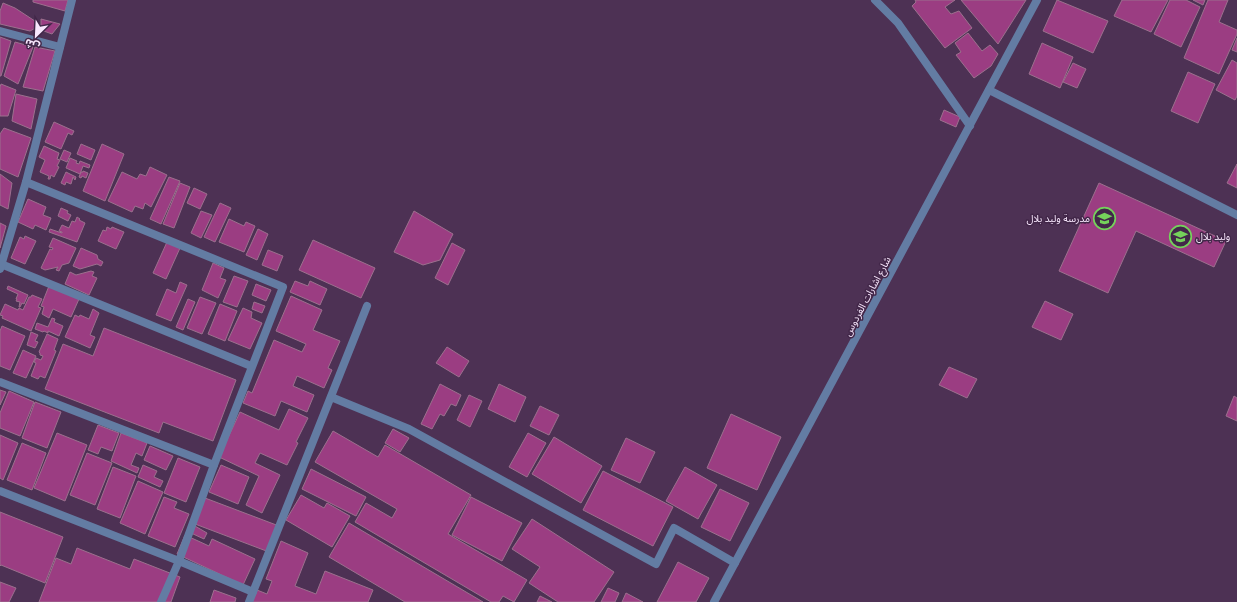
<svg xmlns="http://www.w3.org/2000/svg" width="1237" height="602" viewBox="0 0 1237 602" font-family="Lato,'Noto Sans Arabic',sans-serif">
  <rect width="100%" height="100%" fill="#4d3154"/>
  <!-- building -->
  <g fill="#9b3d82" stroke="#9c708e">
    <polygon points="33,0 68,0 65,11 33,2"/>
    <polygon points="915,0 955,0 945,7 951,14 959,11 972,28 945,48 912,6 916,2"/>
    <polygon points="961,0 1026,0 998,44"/>
    <polygon points="1057,0 1108,21 1093,53 1043,31"/>
    <polygon points="1122,0 1168,0 1151,32 1114,16"/>
    <polygon points="1170,0 1186,0 1200,7 1181,47 1154,34"/>
    <polygon points="1193,0 1205,0 1203,5"/>
    <polygon points="1208,0 1228,0 1219,22 1237,30 1237,34 1219,74 1184,58"/>
    <polygon points="3,3 15,8 41,25 30,31 0,24 0,11"/>
    <polygon points="41,19 60,24 52,34 41,30"/>
    <polygon points="968,33 982,51 990,45 998,54 991,66 974,78 956,55 961,52 955,43"/>
    <polygon points="0,37 11,41 1,76 0,76"/>
    <polygon points="1237,38 1237,52 1232,50"/>
    <polygon points="15,42 33,47 18,84 4,76"/>
    <polygon points="1042,43 1073,57 1060,88 1029,74"/>
    <polygon points="35,47 55,51 43,91 23,87"/>
    <polygon points="1232,60 1237,63 1237,96 1235,100 1216,90"/>
    <polygon points="1073,63 1086,69 1077,88 1063,82"/>
    <polygon points="1188,72 1215,84 1198,123 1171,111"/>
    <polygon points="1,84 16,90 8,116 0,116 0,87"/>
    <polygon points="16,94 37,99 31,129 12,121"/>
    <polygon points="944,110 960,117 956,127 940,120"/>
    <polygon points="54,122 74,131 72,135 68,133 61,149 45,142"/>
    <polygon points="4,128 31,138 18,177 0,169 0,134"/>
    <polygon points="81,144 95,150 91,160 77,154"/>
    <polygon points="102,144 124,154 105,201 83,191"/>
    <polygon points="44,146 59,153 57,159 60,160 57,166 59,167 54,177 51,175 50,179 48,179 49,176 40,172 45,160 39,157"/>
    <polygon points="64,150 71,153 67,162 60,159"/>
    <polygon points="70,158 77,161 76,163 79,164 80,161 90,165 89,168 83,166 80,174 66,168"/>
    <polygon points="1237,164 1237,188 1227,183"/>
    <polygon points="150,167 167,175 151,207 145,203 143,209 135,206 132,212 108,201 122,172 137,179 140,174 146,176"/>
    <polygon points="83,171 88,173 86,178 82,176 81,178 79,177 81,172 83,172"/>
    <polygon points="66,172 76,177 75,180 73,177 71,184 66,182 65,185 61,183"/>
    <polygon points="0,174 12,183 8,209 0,205"/>
    <polygon points="169,177 180,181 161,224 150,219"/>
    <polygon points="180,183 190,187 174,228 163,224"/>
    <polygon points="1099,183 1226,241 1214,267 1136,231 1108,293 1059,271"/>
    <polygon points="194,188 207,194 200,209 187,203"/>
    <polygon points="28,199 46,207 43,215 51,218 46,230 35,225 33,229 18,222"/>
    <polygon points="220,203 231,208 215,242 204,237"/>
    <polygon points="61,208 68,211 67,213 71,215 68,221 58,216"/>
    <polygon points="201,211 212,215 201,238 191,233"/>
    <polygon points="414,211 453,234 440,260 423,265 394,252"/>
    <polygon points="77,217 80,219 79,220 85,223 77,242 49,232 50,229 62,233 62,232 59,231 62,225 69,228 72,221 75,222"/>
    <polygon points="229,219 244,226 246,222 255,226 244,252 219,242"/>
    <polygon points="0,223 6,226 0,248"/>
    <polygon points="107,227 111,229 112,227 124,232 116,249 98,241 103,230 106,231"/>
    <polygon points="258,229 268,234 257,260 246,255"/>
    <polygon points="25,236 36,241 25,264 11,258 20,237 24,239"/>
    <polygon points="53,238 76,248 69,263 62,265 59,271 56,270 58,267 45,270 41,268 50,249 52,250 53,248 49,247"/>
    <polygon points="313,240 375,268 361,298 299,270"/>
    <polygon points="167,242 180,248 166,279 153,273"/>
    <polygon points="452,243 465,250 448,285 435,278"/>
    <polygon points="81,248 97,255 98,259 103,262 101,266 97,264 80,269 73,266"/>
    <polygon points="268,250 283,256 277,271 262,265"/>
    <polygon points="213,263 224,268 220,278 226,280 218,298 202,290"/>
    <polygon points="91,271 94,272 92,276 97,278 89,295 65,284 70,272 76,275"/>
    <polygon points="234,276 248,281 237,307 223,302"/>
    <polygon points="295,281 308,286 310,281 327,289 320,305 290,292"/>
    <polygon points="180,282 187,285 171,321 156,315 167,289 176,293"/>
    <polygon points="256,284 271,290 266,301 252,295"/>
    <polygon points="8,286 28,295 24,304 22,303 20,307 19,307 20,302 16,301 17,299 16,299 18,294 7,289"/>
    <polygon points="49,286 79,299 71,317 53,309 49,318 42,314 44,307 41,306"/>
    <polygon points="32,295 42,299 38,307 41,308 31,331 2,318 3,316 0,315 5,304 18,310 19,308 23,310 29,297 31,297"/>
    <polygon points="291,296 322,310 313,330 340,341 328,368 332,370 324,388 297,376 293,386 314,395 307,412 281,401 275,416 243,403 248,391 252,393 274,340 302,352 306,344 276,331"/>
    <polygon points="200,297 216,303 202,334 187,328"/>
    <polygon points="188,299 195,302 183,330 176,327"/>
    <polygon points="1045,301 1073,314 1061,340 1032,327"/>
    <polygon points="254,302 265,306 262,313 252,309"/>
    <polygon points="220,304 237,311 225,341 208,334"/>
    <polygon points="243,308 252,312 251,318 262,323 250,349 228,340"/>
    <polygon points="93,309 99,313 90,335 95,337 90,348 65,337 75,315 79,317 80,315 89,319"/>
    <polygon points="52,318 55,319 54,322 63,326 59,336 48,331 48,333 44,331 43,332 35,329 37,323 48,327"/>
    <polygon points="2,326 25,336 10,370 0,366 0,331"/>
    <polygon points="104,328 236,380 213,441 163,422 159,433 45,389 63,344 93,356"/>
    <polygon points="31,332 38,335 35,341 38,342 35,348 27,345"/>
    <polygon points="47,334 58,339 54,350 56,351 45,378 40,376 38,379 31,376 36,363 34,362 36,358 41,360 43,356 40,355 40,353 39,352"/>
    <polygon points="447,347 469,361 459,377 436,363"/>
    <polygon points="23,350 36,356 26,378 13,373"/>
    <polygon points="949,367 977,379 967,398 939,385"/>
    <polygon points="440,384 461,395 456,406 451,404 444,416 440,414 432,429 421,424"/>
    <polygon points="499,384 526,397 515,422 488,409"/>
    <polygon points="0,390 6,392 0,405"/>
    <polygon points="9,391 34,402 20,436 0,428 0,413"/>
    <polygon points="469,395 482,401 470,427 457,420"/>
    <polygon points="1234,396 1237,398 1237,421 1226,416"/>
    <polygon points="35,402 61,412 47,448 22,438"/>
    <polygon points="540,406 559,415 549,435 530,426"/>
    <polygon points="289,409 308,418 296,442 298,443 287,465 260,453 255,463 280,475 262,513 246,505 259,476 219,457 240,412 279,430"/>
    <polygon points="731,414 781,437 757,490 707,468"/>
    <polygon points="98,425 119,433 112,451 101,447 98,454 88,450"/>
    <polygon points="393,429 409,438 400,452 385,443"/>
    <polygon points="333,431 378,457 385,445 471,495 448,534 527,580 514,602 503,596 499,602 491,602 355,522 366,503 392,518 397,509 315,462"/>
    <polygon points="57,433 87,445 65,501 34,488"/>
    <polygon points="121,433 147,443 142,456 136,453 131,465 139,468 137,473 111,461"/>
    <polygon points="528,433 546,443 527,477 509,467"/>
    <polygon points="0,435 18,443 3,480 0,478"/>
    <polygon points="554,437 602,466 581,503 532,474"/>
    <polygon points="626,438 655,452 640,483 611,470"/>
    <polygon points="22,443 46,453 32,490 7,480"/>
    <polygon points="150,446 173,456 166,470 144,460"/>
    <polygon points="87,453 112,463 95,505 70,495"/>
    <polygon points="178,458 200,467 186,502 164,493"/>
    <polygon points="143,465 157,471 154,477 163,481 160,487 138,477"/>
    <polygon points="221,465 249,477 238,504 209,492"/>
    <polygon points="113,467 136,476 120,518 97,509"/>
    <polygon points="685,467 717,485 698,519 666,501"/>
    <polygon points="311,469 366,497 356,516 302,489"/>
    <polygon points="603,471 673,507 653,546 583,510"/>
    <polygon points="138,481 163,492 145,534 120,523"/>
    <polygon points="720,489 749,503 730,541 701,527"/>
    <polygon points="301,495 324,508 327,503 350,516 332,547 286,520"/>
    <polygon points="164,497 177,502 174,508 189,514 175,547 148,536"/>
    <polygon points="471,497 522,523 502,561 452,535"/>
    <polygon points="205,498 279,526 269,552 195,524"/>
    <polygon points="0,512 63,537 45,583 1,565 0,566"/>
    <polygon points="532,519 614,572 594,602 558,602 529,583 540,567 512,549"/>
    <polygon points="349,523 483,602 405,602 329,557"/>
    <polygon points="195,526 207,533 204,539 191,533"/>
    <polygon points="185,535 209,546 212,539 255,559 243,585 177,554"/>
    <polygon points="281,541 308,553 295,586 316,594 325,571 373,590 368,602 252,602 257,590 267,594 272,581 266,579"/>
    <polygon points="77,548 130,569 134,559 180,577 171,602 39,602 56,558 71,564"/>
    <polygon points="678,562 709,578 696,602 657,602"/>
    <polygon points="0,582 16,588 9,602 0,602"/>
    <polygon points="608,588 619,593 615,602 601,602"/>
    <polygon points="214,590 236,598 235,602 210,602"/>
    <polygon points="626,593 643,602 622,602"/>
    <polygon points="540,596 552,602 537,602"/>
  </g>
  <g fill="none" stroke-linecap="round" stroke-linejoin="round">
    <!-- minor -->
    <g stroke="#637ca3" stroke-width="8">
      <polyline points="875,0 898,23 970,126"/>
      <polyline points="0,31 60,47"/>
      <polyline points="989,90 1237,215"/>
      <polyline points="26,182 283,287 214,465 179,561 161,602"/>
      <polyline points="1,264 251,366"/>
      <polyline points="0,269 26,182 72,0"/>
      <polyline points="0,382 214,465"/>
      <polyline points="331,397 409,429 511,485 656,564 674,528 735,563"/>
      <polyline points="0,491 179,561 253,592"/>
      <polyline points="249,602 367,306"/>
      <polyline points="714,602 1037,0"/>
    </g>
  </g>
  <!-- icons -->
  <defs>
    <symbol id="school-ring" viewBox="-11 -11 22 22"><circle r="9.5" fill="#422749" stroke="#75d25b" stroke-width="1.5"/><path d="M0-5L7-2L0 1L-7-2ZM-4 1L0 2.5L4 1V4Q0 6-4 4Z" fill="#75d25b"/></symbol>
  </defs>
  <g fill-rule="evenodd">
    <use href="#school-ring" x="1092" y="206" width="25" height="25"/>
    <use href="#school-ring" x="1168" y="224" width="25" height="25"/>
  </g>
  <g text-anchor="middle" stroke-width="3" stroke-linejoin="round" paint-order="stroke">
    <!-- poi labels -->
    <g font-size="10" fill="#f8e7fd" stroke="#422749" text-anchor="end">
      <text x="1090" y="222">مدرسة وليد بلال</text>
      <text x="1196" y="240" text-anchor="start">وليد بلال</text>
    </g>
    <!-- street labels -->
    <g font-size="10" fill="#f8e7fd" stroke="#422749">
      <text transform="translate(867 296) rotate(-62)" y="4">شارع اشارات الفردوس</text>
    </g>
  </g>
  <!-- north arrow -->
  <g transform="translate(36 36) rotate(204)" stroke="#422749" stroke-width="3" paint-order="stroke">
  <path d="M0-3L7 15L0 10L-7 15Z" fill="#f8e7fd"/>
  <text y="-6" font-size="11" font-weight="bold" text-anchor="middle" fill="#f8e7fd">ش</text>
  </g>
</svg>
